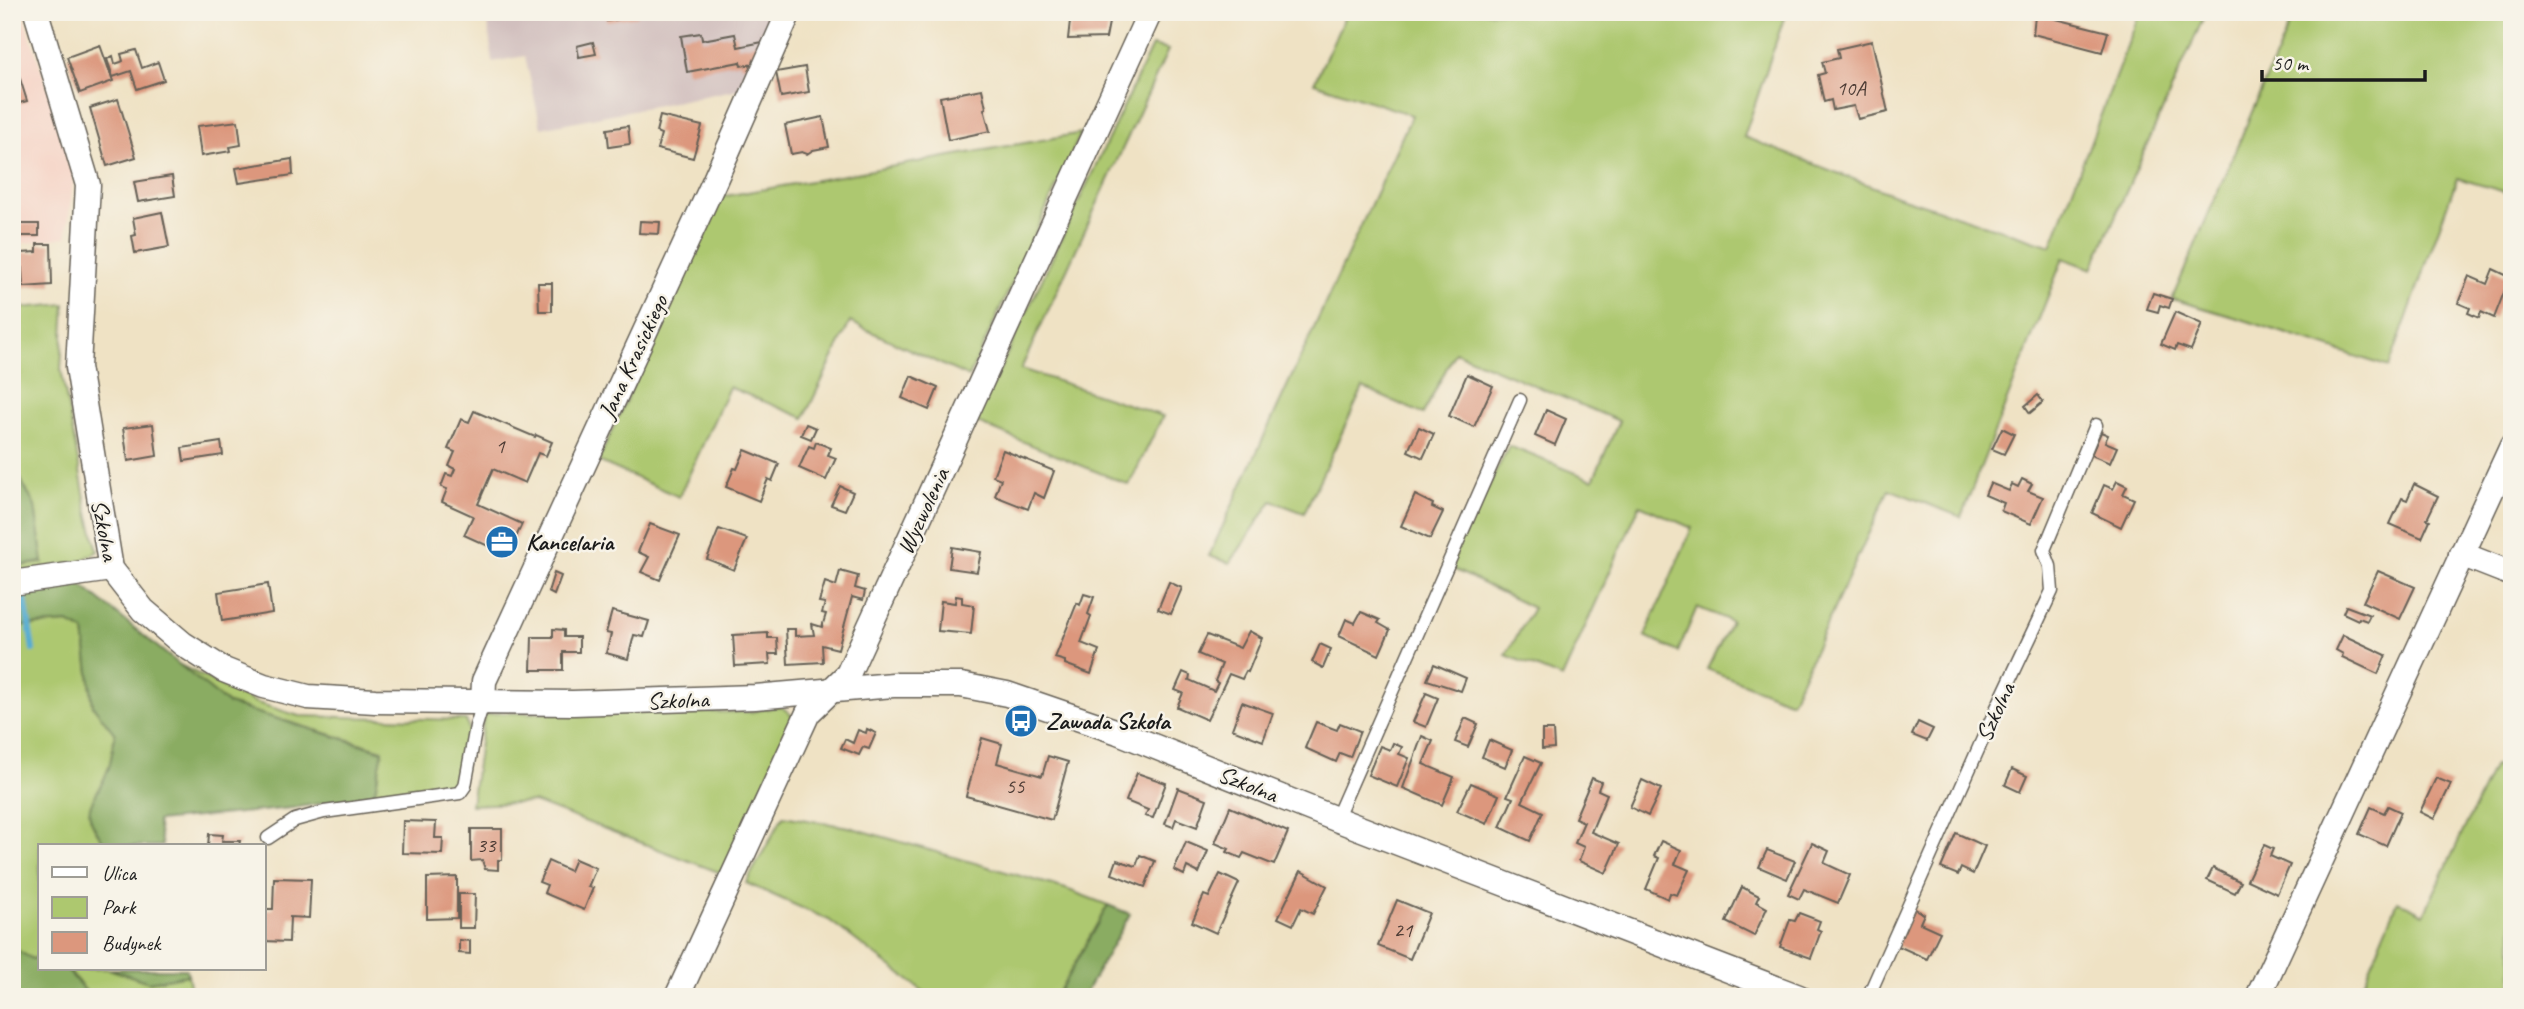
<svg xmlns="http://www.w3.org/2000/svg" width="2524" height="1009" viewBox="0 0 2524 1009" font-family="Caveat,sans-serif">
  <rect width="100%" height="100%" fill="#f7f3e8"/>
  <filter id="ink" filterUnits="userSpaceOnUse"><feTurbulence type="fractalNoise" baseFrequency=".0143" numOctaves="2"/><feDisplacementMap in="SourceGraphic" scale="14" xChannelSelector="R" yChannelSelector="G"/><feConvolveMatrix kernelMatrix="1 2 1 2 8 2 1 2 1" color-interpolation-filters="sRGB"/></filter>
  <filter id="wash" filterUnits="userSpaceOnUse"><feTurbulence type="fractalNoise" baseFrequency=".00686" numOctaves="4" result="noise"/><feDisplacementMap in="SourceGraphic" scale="28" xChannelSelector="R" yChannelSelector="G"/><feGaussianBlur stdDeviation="1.57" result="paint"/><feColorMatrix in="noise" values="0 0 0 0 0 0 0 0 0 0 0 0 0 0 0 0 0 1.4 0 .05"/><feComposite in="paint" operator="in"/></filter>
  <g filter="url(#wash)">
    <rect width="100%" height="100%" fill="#efe2c4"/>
    <!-- built -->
    <polygon fill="#f6d2c4" points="12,12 22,12 75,168 66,237 12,245"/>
    <!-- industrial -->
    <polygon fill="#d1bfbe" points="487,12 783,12 749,87 541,128 525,56 492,62"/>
    <!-- green -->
    <g fill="#adc86f" stroke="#647246" stroke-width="2">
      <polygon points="1347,12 1786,12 1744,137 1897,196 2051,246 2140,12 2206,12 2092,269 2063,258 1961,517 1889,489 1791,702 1707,669 1731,621 1697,607 1678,652 1645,636 1692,528 1640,505 1562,678 1506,655 1533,608 1447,566 1509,446 1593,480 1619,421 1455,352 1423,414 1363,388 1304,513 1272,501 1230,563 1209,556 1412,115 1314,83"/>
      <polygon points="2259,12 2512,12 2512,194 2457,178 2389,367 2241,319 2172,299 2290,23"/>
      <polygon points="1152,46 1168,50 1021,369 1163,416 1129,485 975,422"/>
      <polygon points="1081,133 969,377 850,322 804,418 729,387 679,497 598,461 720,197"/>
      <polygon points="12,245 20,308 65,304 61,369 87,509 98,551 81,561 12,574 12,567 43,563 12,463"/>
      <path d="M69 623 84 631 93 706 115 734C113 745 112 757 109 767 95 806 75 806 107 846H40V957L32 959 15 949 12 930V631L23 626Z"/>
      <path d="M178 664 254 702 299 716 466 720C476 745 462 768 450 790L374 795 383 750 228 704Z"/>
      <polygon points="781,706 796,719 726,875 534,802 471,805 484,715 500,713 750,712"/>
      <polygon points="2494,766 2512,774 2512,997 2358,997 2398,901 2424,914"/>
      <polygon points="783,816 849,827 1066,889 1108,905 1056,997 931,997 829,920 746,883"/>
      <polygon points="67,969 109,969 149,982 188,975 192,997 91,997"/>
    </g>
    <!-- forest -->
    <g fill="#8aac62" stroke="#53643f" stroke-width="2">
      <polygon points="12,463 35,506 43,562 12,567"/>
      <path d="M80 584 228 704 383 751 374 795 292 808 157 821 162 846H107C74 804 95 807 109 767 112 757 113 745 115 734L93 706 84 631 68 623 23 626 12 631V591Z"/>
      <polygon points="1108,905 1130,914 1083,997 1056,997"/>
      <polygon points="12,930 15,949 32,959 40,957 40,969 66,969 91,997 12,997"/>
      <polygon points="109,969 186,969 188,975 149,982"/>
    </g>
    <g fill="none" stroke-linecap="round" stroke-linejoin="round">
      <!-- stream -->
      <g stroke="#54acd1" stroke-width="6">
        <polyline points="12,552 18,555 19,564"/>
        <polyline points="25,600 33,650"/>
      </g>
    </g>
    <g id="blocks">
      <!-- building -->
      <g fill="#dc977d">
        <polygon points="606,12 637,12 637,16 607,21"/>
        <polygon points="1071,12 1111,12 1106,38 1068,39"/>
        <polygon points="2020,12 2053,12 2052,18 2108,32 2102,52 2033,34 2035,16 2019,15"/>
        <polygon points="701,33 702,40 735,34 738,47 772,40 762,63 741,66 740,62 687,72 681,36"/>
        <polygon points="1872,41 1888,112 1858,119 1854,106 1833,110 1831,100 1824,102 1818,75 1825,73 1822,62 1839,58 1837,49"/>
        <polygon points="593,42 596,54 579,57 577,46"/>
        <polygon points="100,45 113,81 80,93 67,57"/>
        <polygon points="136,50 142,68 158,62 164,80 137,89 131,71 113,77 107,59 113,56 115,64 121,62 123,61 121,54"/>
        <polygon points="16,66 27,101 12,105 12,67"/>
        <polygon points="805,67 809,92 781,97 776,72"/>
        <polygon points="982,89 986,108 984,109 990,131 948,140 940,97"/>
        <polygon points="118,99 136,157 107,166 90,108"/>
        <polygon points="660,116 702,126 693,158 657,149 661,134 656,132"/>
        <polygon points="823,117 829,147 813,150 807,154 802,152 791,154 785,125"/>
        <polygon points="238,121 241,145 230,147 231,151 201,156 197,126"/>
        <polygon points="628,126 630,144 609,147 607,129"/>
        <polygon points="292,159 293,175 239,183 236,168"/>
        <polygon points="172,176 175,196 138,202 134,182"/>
        <polygon points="162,212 169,247 135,253 132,236 136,235 133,218"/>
        <polygon points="640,221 660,222 659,234 639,233"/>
        <rect x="12" y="224" width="27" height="12"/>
        <polygon points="37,244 51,244 52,285 23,287 21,253 37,252"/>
        <polygon points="2493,269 2510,277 2494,318 2481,312 2479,318 2468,313 2470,308 2458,303 2469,276 2487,284"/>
        <polygon points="538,283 552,283 552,311 539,311"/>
        <polygon points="2153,293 2172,299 2169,308 2160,305 2158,312 2147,309"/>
        <polygon points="2175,312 2202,324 2191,350 2177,345 2175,350 2161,344"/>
        <polygon points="1467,374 1493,386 1474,427 1449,416"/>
        <polygon points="911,376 938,388 929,410 902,398"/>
        <polygon points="2038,395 2043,402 2030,413 2025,406"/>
        <polygon points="1546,410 1566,419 1555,445 1535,436"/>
        <polygon points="474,411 535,437 536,435 552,442 546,456 538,453 525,483 493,469 478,504 522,524 508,555 464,535 473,516 442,502 447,489 441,487 446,474 452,476 455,469 449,466 455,452 448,449 461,419 469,422"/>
        <polygon points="153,424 157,456 128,461 123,428"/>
        <polygon points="806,424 816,428 811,439 801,435"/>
        <polygon points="1419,427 1434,434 1423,458 1408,451"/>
        <polygon points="2002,428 2014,434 2004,454 1992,449"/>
        <polygon points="2101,432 2108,435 2105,442 2117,447 2110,463 2091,455"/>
        <polygon points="221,442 223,455 184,461 182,448"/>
        <polygon points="816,442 831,448 828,455 836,458 826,480 799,468 809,446 814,448"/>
        <polygon points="745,450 779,464 772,481 768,479 759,501 726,487 734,468 737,469"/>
        <polygon points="1003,450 1054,471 1044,498 1034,493 1028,509 995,496 1001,479 993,476"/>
        <polygon points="2022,479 2032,484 2028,491 2043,497 2031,524 2001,511 2004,503 1985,495 1990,483 2009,491 2012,484 2018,487"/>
        <polygon points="2117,481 2127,486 2123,494 2134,499 2121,527 2092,513 2104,485 2113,489"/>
        <polygon points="2414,484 2438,496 2427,519 2430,520 2422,538 2390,524 2402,498 2407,500"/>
        <polygon points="840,486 853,492 845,510 831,505"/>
        <polygon points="1415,495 1433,504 1432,507 1443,512 1430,539 1401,526"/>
        <polygon points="650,524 680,535 660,580 641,572 649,557 638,552"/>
        <polygon points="719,529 747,539 734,570 707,559"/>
        <polygon points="952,547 981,552 977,572 949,568"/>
        <polygon points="840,571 858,576 855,588 865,591 863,600 852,597 838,649 822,645 823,662 788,664 786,629 795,629 795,636 814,635 812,624 822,627 826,614 822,613 825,603 819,602 825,582 836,586"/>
        <polygon points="2378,571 2415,587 2400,619 2363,602"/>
        <polygon points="554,573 561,576 554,595 548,592"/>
        <polygon points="1169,582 1182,588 1171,614 1158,609"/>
        <polygon points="268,584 272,613 222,621 218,592"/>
        <polygon points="1084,594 1094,597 1088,614 1091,616 1081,643 1099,650 1091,674 1065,664 1065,661 1055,658 1077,603 1080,605"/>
        <polygon points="956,596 962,597 962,603 974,605 971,634 938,631 941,601 955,603"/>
        <polygon points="2346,606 2370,615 2367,621 2359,618 2358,620 2343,613"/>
        <polygon points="612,611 649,621 644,637 634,635 628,659 606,653 611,634 606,633"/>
        <polygon points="1361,612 1380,620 1378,623 1390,630 1379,655 1339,636 1346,619 1355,623"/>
        <polygon points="553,629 564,630 564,637 579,637 579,652 563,652 563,670 531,670 532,637 553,637"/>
        <polygon points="1249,631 1262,638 1248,672 1246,671 1242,679 1229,674 1207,720 1177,707 1183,693 1175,690 1183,672 1190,675 1189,680 1214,691 1218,683 1215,681 1222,664 1198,654 1207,635 1240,648"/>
        <polygon points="768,633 768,638 777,638 778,654 769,654 770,664 735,666 733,635"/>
        <polygon points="2343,635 2386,655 2378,674 2342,657 2343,654 2336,650"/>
        <polygon points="1320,644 1331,649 1323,668 1312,662"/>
        <polygon points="1434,664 1466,678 1461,691 1427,680"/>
        <polygon points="1426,693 1438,698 1426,727 1413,722"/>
        <polygon points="1242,702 1273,713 1263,741 1232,729"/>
        <polygon points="1465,718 1478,724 1468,747 1455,742"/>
        <polygon points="1316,722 1337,730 1340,723 1360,731 1350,757 1340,753 1336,762 1305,748"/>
        <polygon points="1918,722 1933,729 1927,741 1912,735"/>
        <polygon points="867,729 876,733 869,749 863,747 859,755 841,748 845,739 853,743 858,730 866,733"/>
        <polygon points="1542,730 1553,730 1554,748 1542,749"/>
        <polygon points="1422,736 1433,741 1423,764 1454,777 1442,805 1403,788"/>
        <polygon points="982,738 1002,744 997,763 1042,776 1048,756 1068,762 1052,820 966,796"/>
        <polygon points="1489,740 1512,750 1505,767 1482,757"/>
        <polygon points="1393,743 1402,747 1399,754 1409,758 1397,787 1368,775 1380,746 1390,750"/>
        <polygon points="1525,756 1541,763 1522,802 1543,812 1530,841 1500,827 1513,798 1507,796"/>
        <polygon points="2012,769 2027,776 2020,792 2005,785"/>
        <polygon points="1137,773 1166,783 1153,818 1145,816 1148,810 1126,801"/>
        <polygon points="1592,778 1601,782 1598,790 1607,794 1591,832 1619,844 1606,873 1579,861 1584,847 1575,843 1584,822 1575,818"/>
        <polygon points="2436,778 2451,784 2434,819 2420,812"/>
        <polygon points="1642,780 1661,789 1648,816 1630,807"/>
        <polygon points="1471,783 1499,795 1487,824 1457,811"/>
        <polygon points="1178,788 1207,799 1197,827 1176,819 1173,827 1165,824"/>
        <polygon points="2388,806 2401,812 2386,846 2359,834 2371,807 2384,813"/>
        <polygon points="1230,807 1288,832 1274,865 1244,853 1241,858 1227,852 1229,849 1215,843"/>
        <polygon points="403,821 436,822 435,838 443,838 442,854 402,853"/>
        <polygon points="471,829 502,829 502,860 498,860 498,870 485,869 482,860 471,861"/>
        <polygon points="1956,833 1985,846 1973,874 1961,868 1958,875 1941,868"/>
        <polygon points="209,834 223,835 222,841 240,841 239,846 208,846"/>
        <polygon points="1661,841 1681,850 1675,864 1689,870 1677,895 1670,893 1668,899 1646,889 1659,858 1654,856"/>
        <polygon points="1186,842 1208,851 1199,873 1187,867 1184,875 1174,870"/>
        <polygon points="1812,843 1829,851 1824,863 1850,875 1838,903 1804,889 1799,899 1788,894"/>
        <polygon points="2264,845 2273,849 2270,856 2290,865 2277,894 2247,880"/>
        <polygon points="1767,850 1795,861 1787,879 1759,867"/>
        <polygon points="1140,855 1155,861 1145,887 1112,874 1117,860 1136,866"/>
        <polygon points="575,859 596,868 588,887 593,888 584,910 544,893 547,885 539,882 548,861 570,871"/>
        <polygon points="2213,868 2241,882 2235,893 2207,880"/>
        <polygon points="1301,871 1327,886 1313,914 1301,908 1293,925 1278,918"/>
        <polygon points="1220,874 1239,883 1216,933 1192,922 1204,895 1209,897"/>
        <polygon points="457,877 457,918 427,919 427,878"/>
        <polygon points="274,878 311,879 309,918 290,917 289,942 264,941 264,909 273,909"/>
        <polygon points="1742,887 1759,896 1756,902 1767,908 1754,936 1726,922"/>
        <polygon points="459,894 475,894 474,928 459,928"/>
        <polygon points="1397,900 1429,913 1410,959 1378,946"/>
        <polygon points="1913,908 1924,914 1920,923 1940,932 1927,959 1896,945"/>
        <polygon points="1799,913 1820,921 1817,929 1821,931 1811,958 1780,947 1790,920 1795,921"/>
        <polygon points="459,940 470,941 470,954 459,953"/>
      </g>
    </g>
  </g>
  <g filter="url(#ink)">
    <use href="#blocks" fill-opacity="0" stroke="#666157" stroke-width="2"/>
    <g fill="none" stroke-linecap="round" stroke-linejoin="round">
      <defs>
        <g id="service">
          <polyline points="1336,819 1520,400"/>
          <polyline points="268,838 295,820 324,812 460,793 465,786 476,726 483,703"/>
          <polyline points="1868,997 1993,716 2052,591 2050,566 2044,550 2096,425"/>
        </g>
        <g id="minor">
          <polyline points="36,12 88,185 78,367 111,569 143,610 183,644 224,670 264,686 308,697 375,701 573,703 755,697 893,685 961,685 1007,694 1118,732 1336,819 1799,997"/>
          <polyline points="2461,554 2512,574"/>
          <polyline points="12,583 111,569"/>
          <polyline points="483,703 484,681 714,182 789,12"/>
          <polyline points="677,997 808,713 848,674 1150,12"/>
          <polyline points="2258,997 2512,446"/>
        </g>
      </defs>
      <!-- service casing -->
      <use href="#service" stroke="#666157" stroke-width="15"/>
      <!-- minor casing -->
      <use href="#minor" stroke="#666157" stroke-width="27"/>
      <!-- service -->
      <use href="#service" stroke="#fff" stroke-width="12"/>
      <!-- minor -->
      <use href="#minor" stroke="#fff" stroke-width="24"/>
    </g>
  </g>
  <!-- icons -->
  <defs>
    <symbol id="office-disc" viewBox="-11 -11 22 22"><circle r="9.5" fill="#1f6fb2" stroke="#f7f3e8"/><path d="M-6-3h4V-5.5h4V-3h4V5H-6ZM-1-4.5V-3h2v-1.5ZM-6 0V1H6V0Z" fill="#fff"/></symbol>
    <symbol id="bus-disc" viewBox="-11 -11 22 22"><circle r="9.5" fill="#1f6fb2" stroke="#f7f3e8"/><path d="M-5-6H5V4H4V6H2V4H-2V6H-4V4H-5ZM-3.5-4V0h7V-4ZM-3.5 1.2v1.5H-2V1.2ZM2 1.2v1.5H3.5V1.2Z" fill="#fff"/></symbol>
  </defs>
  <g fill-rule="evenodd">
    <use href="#office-disc" x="483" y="523" width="38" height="38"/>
    <use href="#bus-disc" x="1002" y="702" width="38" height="38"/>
  </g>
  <g text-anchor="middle" stroke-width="5" stroke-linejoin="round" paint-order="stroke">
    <!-- number labels -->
    <g font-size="21" fill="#4c3b34">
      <text x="1851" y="95">10A</text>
      <text x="500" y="453">1</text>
      <text x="1015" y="793">55</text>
      <text x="486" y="852">33</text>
      <text x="1403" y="937">21</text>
    </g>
    <!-- street labels -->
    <g font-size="24" fill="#1c1c1c" stroke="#f7f3e8">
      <text transform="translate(633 357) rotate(-65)" y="8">Jana Krasickiego</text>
      <text transform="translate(923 511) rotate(-65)" y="8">Wyzwolenia</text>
      <text transform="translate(105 530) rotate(79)" y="8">Szkolna</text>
      <text transform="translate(678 700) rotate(-2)" y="8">Szkolna</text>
      <text transform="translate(1995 712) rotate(-65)" y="8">Szkolna</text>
      <text transform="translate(1248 784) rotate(22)" y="8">Szkolna</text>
    </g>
    <!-- poi labels -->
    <g font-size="24" font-weight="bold" fill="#1c1c1c" stroke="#f7f3e8" text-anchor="start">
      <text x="526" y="550">Kancelaria</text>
      <text x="1046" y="729">Zawada Szkoła</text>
    </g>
  </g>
  <!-- margin -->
  <rect width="2524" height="1009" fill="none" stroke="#f7f3e8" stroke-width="42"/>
  <!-- legend -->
  <rect x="38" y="844" width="228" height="126" fill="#f7f3e8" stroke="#9f9d96" stroke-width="2"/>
  <rect x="52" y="867" width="35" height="10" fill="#ffffff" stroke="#9f9d96" stroke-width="2"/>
  <text x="102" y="880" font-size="21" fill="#1c1c1c">Ulica</text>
  <rect x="52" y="897" width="35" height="21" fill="#adc86f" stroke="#9f9d96" stroke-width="2"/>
  <text x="102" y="914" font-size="21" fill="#1c1c1c">Park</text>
  <rect x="52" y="932" width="35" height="21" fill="#dc977d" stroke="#9f9d96" stroke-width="2"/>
  <text x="102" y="950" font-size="21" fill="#1c1c1c">Budynek</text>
  <!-- scale -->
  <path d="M2262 70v10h163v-10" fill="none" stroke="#1c1c1c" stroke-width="3.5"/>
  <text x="2272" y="70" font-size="21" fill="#1c1c1c" stroke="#f7f3e8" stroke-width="5" paint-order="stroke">50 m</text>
</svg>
